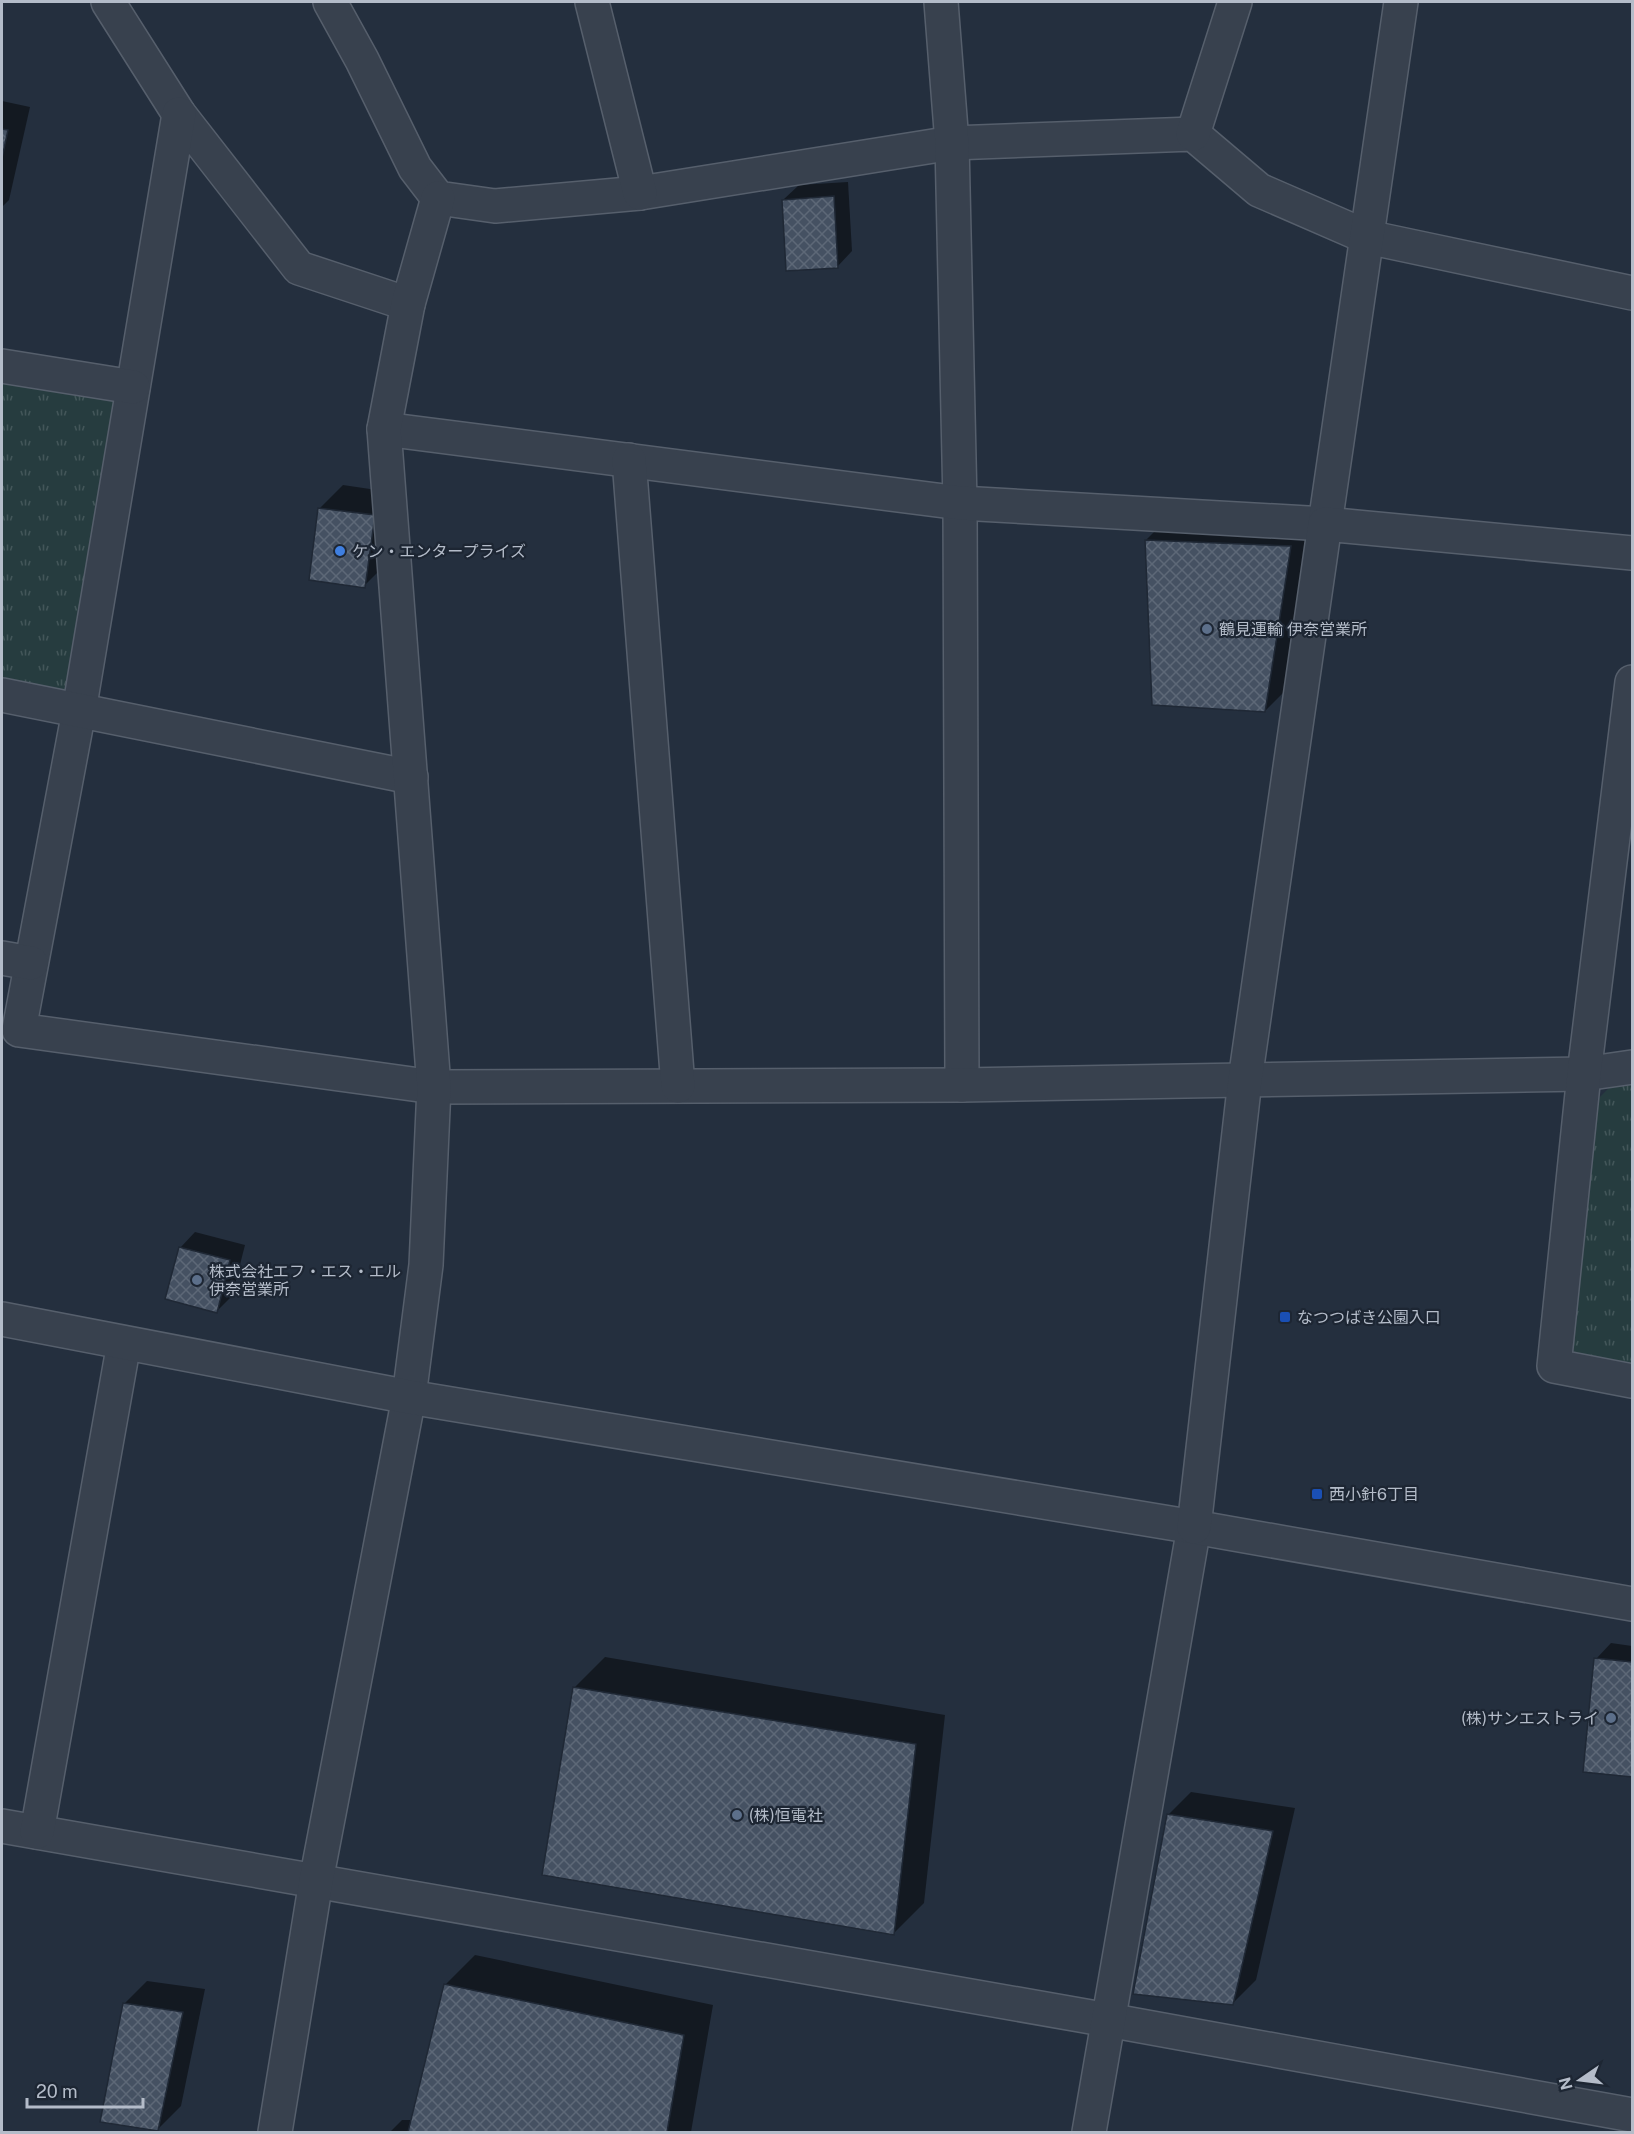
<svg xmlns="http://www.w3.org/2000/svg" width="1634" height="2134" viewBox="0 0 1634 2134" font-family="'Public Sans','Noto Sans JP',sans-serif">
  <defs>
    <pattern id="park-tufts" width="24" height="20" patternUnits="userSpaceOnUse" patternTransform="scale(1.5)"><rect width="24" height="20" fill="#263c3f"/><path d="M3 7l-1-3M5 7V3M7 7l1-3M15 17l-1-3M17 17v-4M19 17l1-3" fill="none" stroke="#435659"/></pattern>
    <pattern id="building-cross-hatch" width="8" height="8" patternUnits="userSpaceOnUse" patternTransform="scale(1.5)"><rect width="8" height="8" fill="#455162"/><path d="M0 0l8 8M0 8l8-8" fill="none" stroke="#5d6877"/></pattern>
  </defs>
  <rect width="100%" height="100%" fill="#242f3e"/>
  <!-- park -->
  <g fill="url(#park-tufts)">
    <polygon points="2,366 133,387 79,711 2,695"/>
    <polygon points="1632,1085 1632,1367 1579,1358 1565,1340 1599,1098 1609,1088"/>
  </g>
  <!-- shadow -->
  <g fill="#0007">
    <polygon points="2,101 30,107 9,200 2,207"/>
    <polygon points="848,182 852,251 837,267 783,200 799,185"/>
    <polygon points="343,485 397,493 387,563 364,586 320,508"/>
    <polygon points="1176,510 1320,517 1295,681 1265,711 1146,540"/>
    <polygon points="195,1232 245,1245 232,1296 217,1311 180,1248"/>
    <polygon points="1611,1643 1632,1646 1632,1776 1596,1659"/>
    <polygon points="605,1657 945,1715 924,1903 894,1933 575,1687"/>
    <polygon points="1191,1792 1295,1808 1256,1980 1233,2003 1168,1815"/>
    <polygon points="475,1955 713,2005 691,2132 390,2132 402,2120 413,2120 445,1985"/>
    <polygon points="147,1981 205,1989 181,2106 158,2129 124,2004"/>
  </g>
  <!-- building -->
  <g fill="url(#building-cross-hatch)" stroke="#1f2835" stroke-width="1.5">
    <polygon points="2,129 8,130 2,158"/>
    <polygon points="834,196 838,268 786,271 782,200"/>
    <polygon points="318,508 375,515 365,588 309,580"/>
    <polygon points="1145,540 1291,546 1265,712 1152,705"/>
    <polygon points="179,1247 230,1260 217,1313 165,1299"/>
    <polygon points="1594,1658 1632,1662 1632,1777 1583,1772"/>
    <polygon points="573,1687 916,1744 894,1935 542,1875"/>
    <polygon points="1167,1814 1273,1831 1233,2005 1133,1994"/>
    <polygon points="444,1984 684,2035 667,2132 408,2132"/>
    <polygon points="123,2003 183,2012 158,2131 100,2122"/>
  </g>
  <g fill="none" stroke-linecap="round" stroke-linejoin="round">
    <defs>
      <g id="minor">
        <polyline points="108,2 179,114 299,268 408,304"/>
        <polyline points="330,2 362,60 415,168 438,198 495,206 640,193 952,143 1193,134 1259,190 1367,237 1632,293"/>
        <polyline points="592,2 640,193"/>
        <polyline points="941,2 952,143 960,503 962,1085"/>
        <polyline points="179,114 79,711 19,1030 434,1087 962,1085 1584,1074 1632,1067"/>
        <polyline points="1193,134 1235,2"/>
        <polyline points="2,366 133,387"/>
        <polyline points="384,429 960,503 1325,524"/>
        <polyline points="629,460 678,1086"/>
        <polyline points="1632,682 1584,1074 1554,1366 1632,1381"/>
        <polyline points="2,695 411,777"/>
        <polyline points="2,958 31,963"/>
        <polyline points="2,1826 1108,2020 1632,2115"/>
        <polyline points="37,1832 124,1343"/>
        <polyline points="275,2132 316,1881 409,1397 426,1265 434,1087 384,429 408,304 438,198"/>
        <polyline points="1089,2132 1194,1527"/>
      </g>
      <g id="tertiary">
        <polyline points="1325,524 1401,2"/>
        <polyline points="2,1319 409,1397 1194,1527 1632,1604"/>
        <polyline points="1194,1527 1245,1080 1325,524 1632,553"/>
      </g>
    </defs>
    <!-- minor casing -->
    <use href="#minor" stroke="#565f6c" stroke-width="36"/>
    <!-- tertiary casing -->
    <use href="#tertiary" stroke="#565f6c" stroke-width="36"/>
    <!-- minor -->
    <use href="#minor" stroke="#38414e" stroke-width="33"/>
    <!-- tertiary -->
    <use href="#tertiary" stroke="#38414e" stroke-width="33"/>
  </g>
  <!-- markers -->
  <circle fill="#3f7fe0" stroke="#1d2633" stroke-width="2" cx="340" cy="551" r="6"/>
  <g fill="#5c6f8a" stroke="#1d2633" stroke-width="2">
    <circle cx="1207" cy="629" r="6"/>
    <circle cx="197" cy="1280" r="6"/>
    <circle cx="1611" cy="1718" r="6"/>
    <circle cx="737" cy="1815" r="6"/>
  </g>
  <g fill="#1a4fb4" stroke="#1d2633" stroke-width="2">
    <rect x="1279" y="1311" width="12" height="12" rx="3"/>
    <rect x="1311" y="1488" width="12" height="12" rx="3"/>
  </g>
  <g text-anchor="middle" stroke-width="4.5" stroke-linejoin="round" paint-order="stroke">
    <!-- poi labels -->
    <g font-size="16" fill="#b4bcc9" stroke="#1d2633" text-anchor="start">
      <text x="352" y="557">ケン・エンタープライズ</text>
      <text x="1219" y="635">鶴見運輸 伊奈営業所</text>
      <text x="209" y="1277">株式会社エフ・エス・エル<tspan x="209" dy="18">伊奈営業所</tspan></text>
      <text x="1297" y="1323">なつつばき公園入口</text>
      <text x="1329" y="1500">西小針6丁目</text>
      <text x="1599" y="1724" text-anchor="end">(株)サンエストライ</text>
      <text x="749" y="1821">(株)恒電社</text>
    </g>
  </g>
  <!-- border -->
  <rect width="1634" height="2134" fill="none" stroke="#b4bcc9" stroke-width="6"/>
  <!-- north arrow -->
  <g transform="translate(1580 2080) rotate(256)" stroke="#1d2633" stroke-width="4.5" paint-order="stroke">
  <path d="M0-4.5L10 22L0 15L-10 22Z" fill="#b4bcc9"/>
  <text y="-9" font-size="16" font-weight="bold" text-anchor="middle" fill="#b4bcc9">N</text>
  </g>
  <!-- scale -->
  <path d="M27 2098v9h116v-9" fill="none" stroke="#b4bcc9" stroke-width="3"/>
  <text x="36" y="2098" font-size="18" fill="#b4bcc9" stroke="#1d2633" stroke-width="4.5" paint-order="stroke">20 m</text>
</svg>
